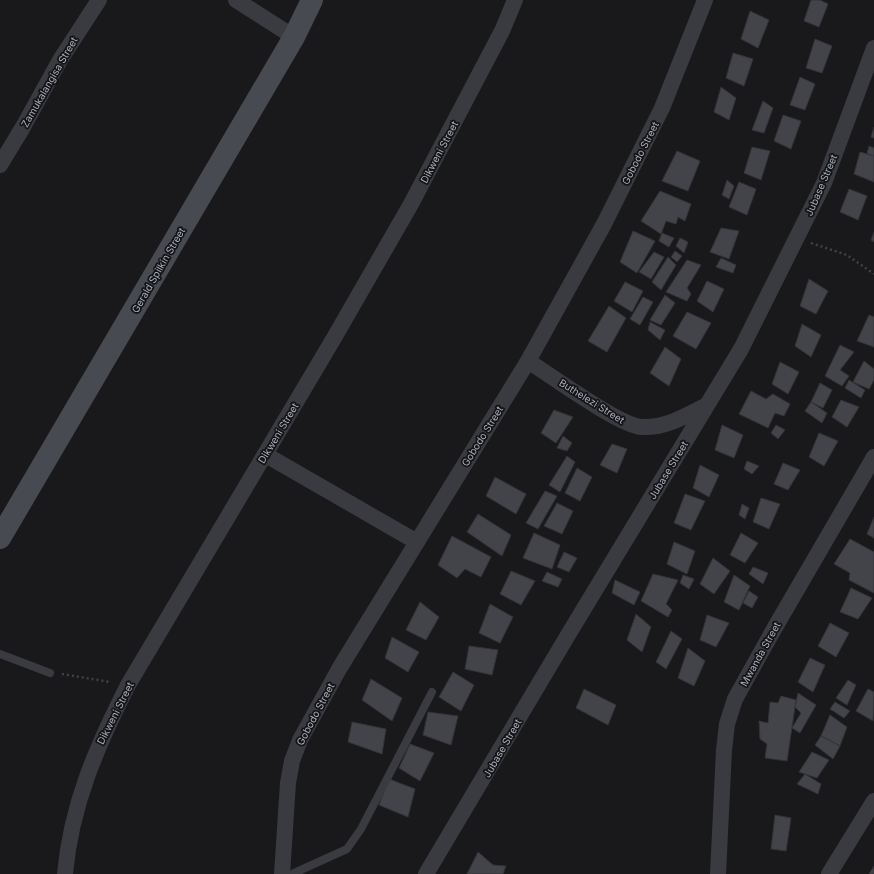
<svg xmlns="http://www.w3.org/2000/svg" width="874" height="874" viewBox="0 0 874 874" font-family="Inter,sans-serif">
  <rect width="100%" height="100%" fill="#19191c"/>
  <!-- building -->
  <g fill="#434449" stroke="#333338">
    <polygon points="811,0 820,0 828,4 819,27 804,21"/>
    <polygon points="750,11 769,20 758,48 741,39"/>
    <polygon points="815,39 832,46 822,73 806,68"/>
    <polygon points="733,53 753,59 744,86 726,78"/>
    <polygon points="800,77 815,84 805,110 790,105"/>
    <polygon points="721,87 736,98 729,120 714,112"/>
    <polygon points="763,101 773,108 764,133 752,130"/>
    <polygon points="783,115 801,121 791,149 774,141"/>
    <polygon points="874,127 874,138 871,137"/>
    <polygon points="869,146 874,148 874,156 867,154"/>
    <polygon points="752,147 770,151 761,180 744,173"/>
    <polygon points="677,151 700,161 688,191 662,181"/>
    <polygon points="860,152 874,156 874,182 854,174"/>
    <polygon points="727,180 734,186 729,199 722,195"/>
    <polygon points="739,182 756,189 747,215 729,207"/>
    <polygon points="849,189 867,196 858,220 840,212"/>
    <polygon points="660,191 691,204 685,221 678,217 676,224 666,221 661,234 641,221"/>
    <polygon points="721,228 739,231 729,259 710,252"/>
    <polygon points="633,231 655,241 637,273 620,262"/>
    <polygon points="874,232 874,242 871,240"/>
    <polygon points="662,233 674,238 669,247 659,241"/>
    <polygon points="680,238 688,242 684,253 676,246"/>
    <polygon points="675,251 682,256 677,262 671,257"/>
    <polygon points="654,252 664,257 651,279 639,272"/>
    <polygon points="668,257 676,265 661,290 652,282"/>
    <polygon points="721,258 736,265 733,273 716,267"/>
    <polygon points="687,260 701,265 687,288 691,294 687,301 666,292"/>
    <polygon points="809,279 828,291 816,314 800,306"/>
    <polygon points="707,281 724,289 713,312 697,301"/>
    <polygon points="625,282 643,291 632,312 614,301"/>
    <polygon points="665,295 675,303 661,325 650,320"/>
    <polygon points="643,297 653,302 640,325 630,319"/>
    <polygon points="609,306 626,318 607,352 588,341"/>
    <polygon points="687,312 711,323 696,349 673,336"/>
    <polygon points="869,315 874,317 874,347 857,341"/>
    <polygon points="650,322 665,330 660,340 648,330"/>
    <polygon points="802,324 821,335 811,357 795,346"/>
    <polygon points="840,345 854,352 840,370 849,376 842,386 825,376"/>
    <polygon points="665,347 681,359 669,386 650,373"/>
    <polygon points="864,361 874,369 874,380 869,389 853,382"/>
    <polygon points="780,362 799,372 788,394 772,384"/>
    <polygon points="849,380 865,390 861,398 845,388"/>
    <polygon points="820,383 832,390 823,408 811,402"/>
    <polygon points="751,391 766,399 773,394 790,404 784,416 775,413 768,428 739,414"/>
    <polygon points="841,400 859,407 847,427 832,417"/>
    <polygon points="811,402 827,413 822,423 805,411"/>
    <polygon points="554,410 573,417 556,443 541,433"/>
    <polygon points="722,425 743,435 734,458 715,450"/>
    <polygon points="776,425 785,430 778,439 771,433"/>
    <polygon points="819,433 838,441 824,466 809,457"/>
    <polygon points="563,436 572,443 567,451 557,448"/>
    <polygon points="612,444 627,449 617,473 600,465"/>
    <polygon points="567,456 575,462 560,492 549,485"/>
    <polygon points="747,461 759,466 752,474 744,469"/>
    <polygon points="783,463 800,470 788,490 774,484"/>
    <polygon points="700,465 719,475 709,497 693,488"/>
    <polygon points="577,468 592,477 580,501 565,493"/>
    <polygon points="495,477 526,494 516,514 486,496"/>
    <polygon points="545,491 557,496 538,529 526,523"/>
    <polygon points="685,494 705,501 691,530 674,523"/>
    <polygon points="761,498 780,504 769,529 753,522"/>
    <polygon points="557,503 573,511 562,534 544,526"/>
    <polygon points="742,504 749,508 745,519 739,515"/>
    <polygon points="478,514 511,535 502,556 467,532"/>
    <polygon points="874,517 874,538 867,534"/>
    <polygon points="534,533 560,545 552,569 523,558"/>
    <polygon points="741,533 758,543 745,563 730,555"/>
    <polygon points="452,536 491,557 481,577 465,569 457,578 438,565"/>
    <polygon points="850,539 874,552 874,593 849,580 850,573 834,564"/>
    <polygon points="674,542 695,551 687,574 667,564"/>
    <polygon points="564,552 577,558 569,572 557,567"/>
    <polygon points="713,558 730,571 714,594 700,584"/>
    <polygon points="753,567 768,573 763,584 749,574"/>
    <polygon points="511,571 535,581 521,605 500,594"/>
    <polygon points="547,572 562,579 558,587 542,581"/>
    <polygon points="653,574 678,580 666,604 672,610 668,617 641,601"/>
    <polygon points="683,575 694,579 689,589 680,583"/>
    <polygon points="734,575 750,586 739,610 724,602"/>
    <polygon points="615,580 640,592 634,605 612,593"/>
    <polygon points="851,588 872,598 858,619 840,612"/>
    <polygon points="749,591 758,597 752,608 743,603"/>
    <polygon points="420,602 439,617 426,640 406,630"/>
    <polygon points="490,604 513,617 500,643 479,633"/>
    <polygon points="636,614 651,627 642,652 627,640"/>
    <polygon points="707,615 729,623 716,647 700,640"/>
    <polygon points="830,623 849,633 836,657 818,646"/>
    <polygon points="671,631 682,639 666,669 656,662"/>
    <polygon points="392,637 419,652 408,672 385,658"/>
    <polygon points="469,646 498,650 492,675 465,669"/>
    <polygon points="688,648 705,661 694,686 678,678"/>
    <polygon points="810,658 825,665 813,692 798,682"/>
    <polygon points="453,672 474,685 461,711 439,697"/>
    <polygon points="371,679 402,698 392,721 362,700"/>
    <polygon points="848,680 856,685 847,705 836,698"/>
    <polygon points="584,689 616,705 608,725 576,708"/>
    <polygon points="868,689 874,692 873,721 856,711"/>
    <polygon points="798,693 816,705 800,733 792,728 801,713 795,707"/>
    <polygon points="781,696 796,700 787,761 765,758 767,744 760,739 759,721 768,723 770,702 778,703"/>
    <polygon points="835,702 850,711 844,718 830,709"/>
    <polygon points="428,712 458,716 451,745 423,735"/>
    <polygon points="830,715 847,727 840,746 821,736"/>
    <polygon points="352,722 386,729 382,754 348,742"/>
    <polygon points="821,736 840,746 833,759 815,745"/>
    <polygon points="410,744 434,753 420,781 399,768"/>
    <polygon points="812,752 829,760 817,778 799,772"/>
    <polygon points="805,774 821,784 818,794 797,784"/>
    <polygon points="389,779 415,789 408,817 379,805"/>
    <polygon points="775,815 791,818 786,851 771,849"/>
    <polygon points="478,852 493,865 506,866 503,874 467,874"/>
    <polygon points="874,866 874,874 869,874"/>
  </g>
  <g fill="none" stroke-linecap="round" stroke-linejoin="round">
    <!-- path -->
    <g stroke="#404248" stroke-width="2.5" stroke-dasharray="2 3" stroke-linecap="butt">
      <polyline points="811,243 847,255 874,274"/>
      <polyline points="62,674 110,682"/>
    </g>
    <!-- lane -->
    <g stroke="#3a3b41" stroke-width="8">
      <polyline points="0,654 50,673"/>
      <polyline points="292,874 347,849 361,829 432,692"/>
    </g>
    <!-- street -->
    <g stroke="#3a3b41" stroke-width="16">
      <polyline points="236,0 294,37"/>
      <polyline points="0,165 23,127 60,60 99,0"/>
      <path d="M528 361C550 375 620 426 642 427 665 428 686 416 705 406"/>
      <polyline points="266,455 417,542"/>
      <path d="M65 874C71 805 97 746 128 685L334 338 411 204 502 31 515 0"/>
      <polyline points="282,874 288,783 292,761 300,740 339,669 528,361 604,224 662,108 705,0"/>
      <polyline points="426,874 565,640 741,349 824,183 874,48"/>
      <polyline points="718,874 724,750 727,724 735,699 774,629 874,457"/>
      <polyline points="829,874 874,801"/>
    </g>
    <!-- secondary -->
    <polyline stroke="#484a51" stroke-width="22" points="0,538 294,37 312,0"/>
  </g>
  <g text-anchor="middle" stroke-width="3.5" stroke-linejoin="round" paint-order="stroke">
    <!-- street labels -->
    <g font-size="10" fill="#abb0bc" stroke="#141417">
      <text transform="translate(49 82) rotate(-60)" y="4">Zamukalangisa Street</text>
      <text transform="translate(439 152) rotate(-62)" y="4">Dikweni Street</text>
      <text transform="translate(640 153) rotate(-63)" y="4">Gobodo Street</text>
      <text transform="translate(821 185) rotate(-67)" y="4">Jubase Street</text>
      <text transform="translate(158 270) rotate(-60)" y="4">Gerald Spilkin Street</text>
      <text transform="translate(592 401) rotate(32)" y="4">Buthelezi Street</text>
      <text transform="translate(278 433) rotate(-59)" y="4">Dikweni Street</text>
      <text transform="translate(482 436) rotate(-58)" y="4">Gobodo Street</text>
      <text transform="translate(668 470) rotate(-59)" y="4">Jubase Street</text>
      <text transform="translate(760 654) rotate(-61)" y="4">Mwanda Street</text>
      <text transform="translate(115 713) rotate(-63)" y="4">Dikweni Street</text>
      <text transform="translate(315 714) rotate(-62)" y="4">Gobodo Street</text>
      <text transform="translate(502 748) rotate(-60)" y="4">Jubase Street</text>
    </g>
  </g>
</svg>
